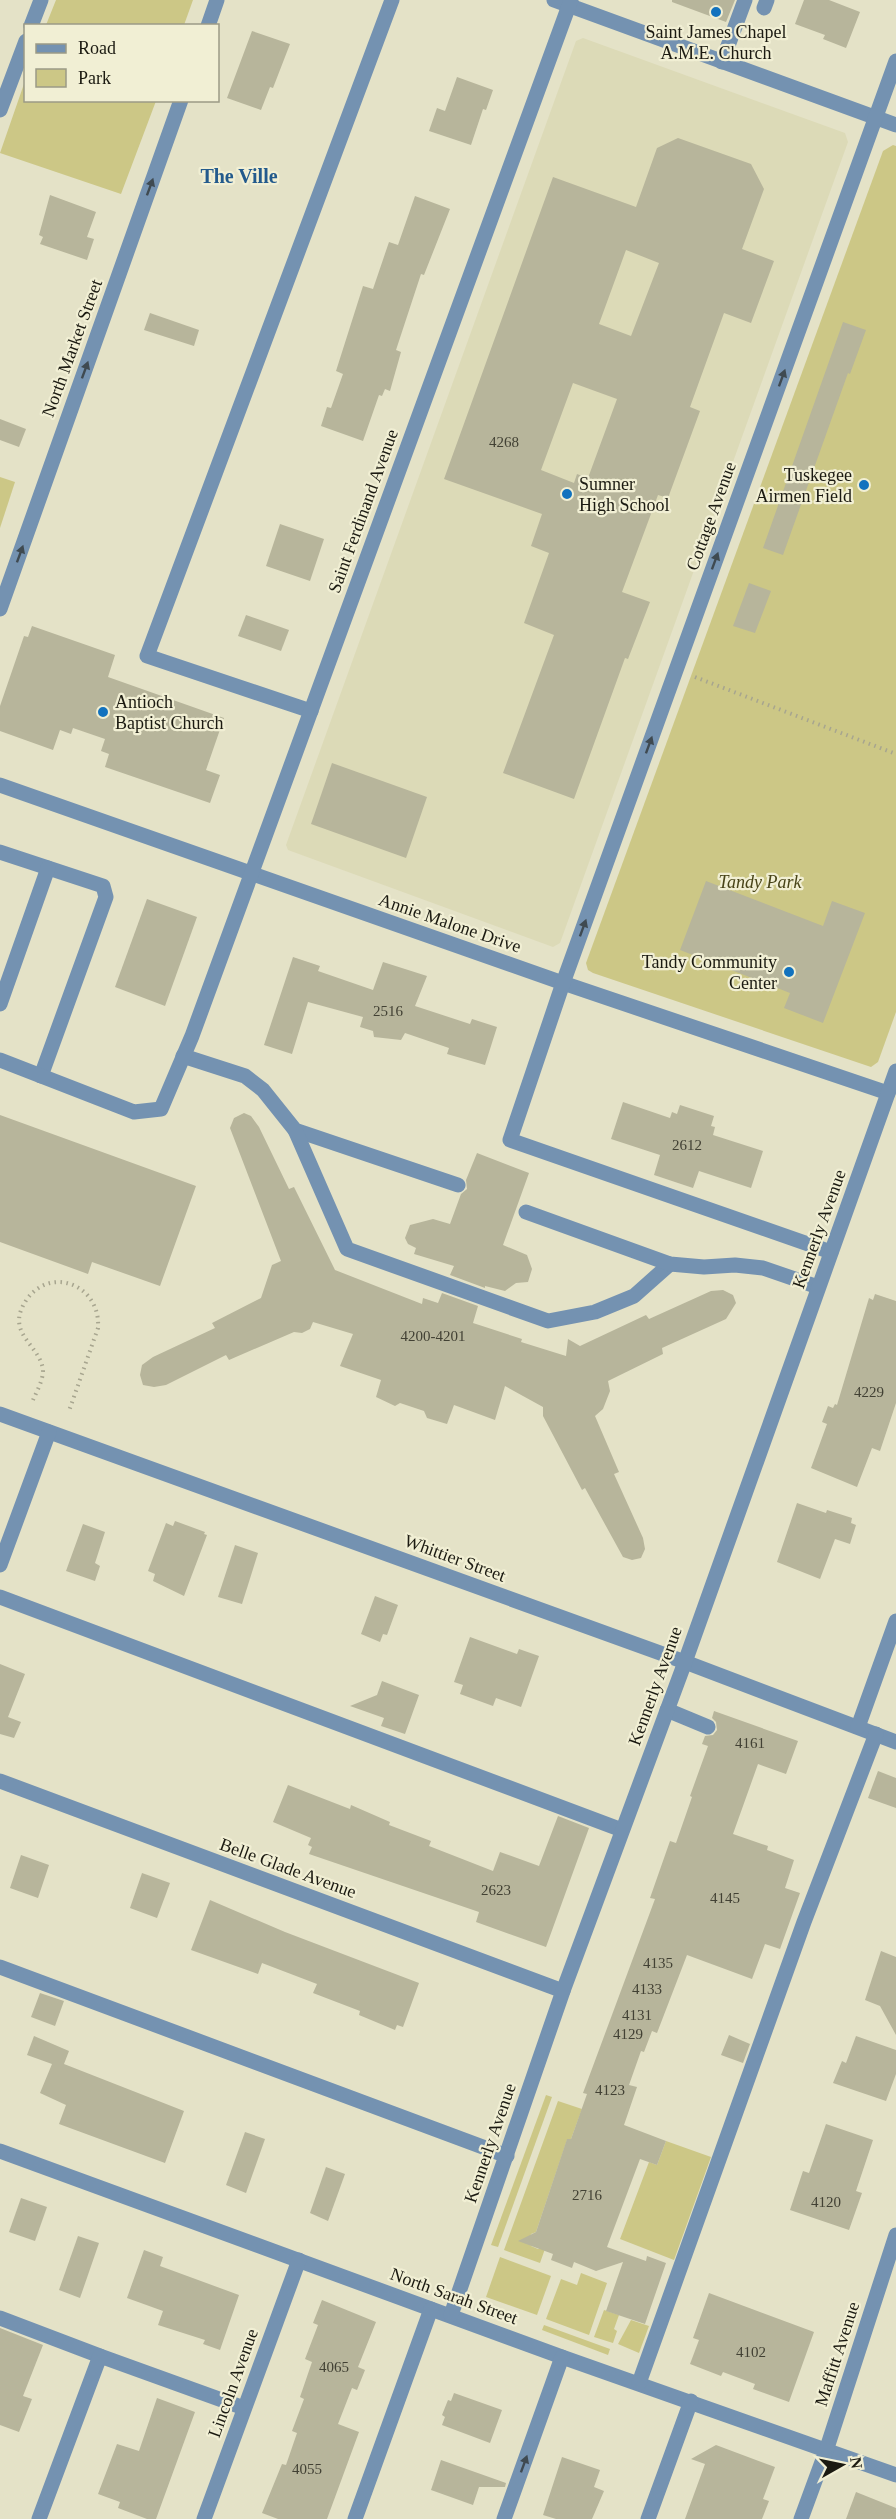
<svg xmlns="http://www.w3.org/2000/svg" width="896" height="2519" viewBox="0 0 896 2519" font-family="'Times New Roman',serif">
  <rect width="100%" height="100%" fill="#e4e2c7"/>
  <!-- built -->
  <polygon fill="#dcdab7" points="583,38 845,133 848,142 560,943 553,947 288,850 286,845 576,41"/>
  <!-- green -->
  <g fill="#ccc786">
    <polygon points="56,0 193,0 184,25 46,25"/>
    <polygon points="25,81 26,100 156,101 121,194 0,153"/>
    <polygon points="893,145 896,146 896,1012 878,1062 871,1067 593,973 588,970 586,963 883,151"/>
    <polygon points="0,477 15,482 0,528"/>
    <polygon points="546,2095 552,2097 498,2247 491,2245"/>
    <polygon points="558,2101 582,2109 571,2139 567,2140 536,2232 531,2234 529,2241 531,2246 538,2249 546,2246 540,2263 504,2250"/>
    <polygon points="666,2141 711,2157 674,2260 620,2239 649,2162 657,2165"/>
    <polygon points="500,2257 551,2276 537,2315 486,2297"/>
    <polygon points="581,2273 607,2283 589,2335 546,2319 561,2279 577,2285"/>
    <polygon points="604,2310 619,2315 614,2329 617,2331 613,2343 594,2337"/>
    <polygon points="631,2320 649,2326 639,2353 618,2344"/>
    <polygon points="544,2325 610,2349 608,2355 542,2330"/>
  </g>
  <!-- building -->
  <g fill="#b7b59b" fill-rule="evenodd">
    <polygon points="672,0 735,0 726,22 672,2"/>
    <polygon points="804,0 829,0 860,12 846,48 823,39 825,35 795,24"/>
    <polygon points="252,31 290,44 273,88 270,87 261,110 227,98"/>
    <polygon points="457,77 493,90 486,110 483,109 471,145 429,131 437,108 445,111"/>
    <path d="M678 138 751 164 764 189 742 249 774 261 751 323 724 313 690 407 700 411 668 498 658 495 622 592 650 602 628 659 625 658 574 799 503 773 554 635 524 623 549 553 531 546 542 514 444 479 553 177 636 207 657 148ZM626 250 659 263 631 336 599 324ZM573 383 617 399 588 478 577 474 574 483 541 470Z"/>
    <polygon points="50,195 96,212 87,237 94,239 87,260 40,244 43,237 39,235"/>
    <polygon points="415,196 450,209 424,275 421,274 396,350 401,352 390,391 385,389 382,396 379,395 363,441 321,426 327,407 331,408 343,374 336,371 363,286 373,289 389,242 398,245"/>
    <polygon points="150,313 199,330 194,346 144,330"/>
    <polygon points="843,322 866,330 850,374 848,373 783,555 763,548"/>
    <polygon points="0,419 26,429 19,447 0,440"/>
    <polygon points="280,524 324,539 310,581 266,566"/>
    <polygon points="749,583 771,591 755,633 733,626"/>
    <polygon points="246,615 289,630 281,651 238,636"/>
    <polygon points="32,626 115,655 108,677 224,718 206,770 220,775 210,803 105,767 109,754 101,751 105,739 73,728 71,734 60,730 53,750 0,731 0,706 24,636 28,637"/>
    <polygon points="332,763 427,797 406,858 311,824"/>
    <polygon points="706,881 823,926 832,901 865,913 823,1023 784,1008 790,993 680,950"/>
    <polygon points="147,899 197,917 165,1006 115,987"/>
    <polygon points="293,957 320,966 318,971 373,990 383,962 427,976 415,1006 470,1024 472,1019 497,1027 485,1065 447,1054 449,1048 405,1033 401,1040 374,1037 373,1031 360,1027 363,1017 308,1002 292,1054 264,1045"/>
    <polygon points="623,1102 670,1118 672,1112 677,1114 680,1105 714,1116 711,1126 715,1127 713,1135 763,1151 751,1188 699,1171 693,1188 654,1175 660,1155 611,1139"/>
    <polygon points="244,1113 251,1116 259,1127 289,1189 294,1187 335,1270 422,1304 423,1298 438,1303 442,1293 478,1306 473,1323 522,1339 521,1342 566,1356 568,1339 580,1346 646,1315 649,1319 711,1291 723,1290 733,1295 736,1303 726,1319 662,1348 663,1354 608,1381 610,1391 603,1409 595,1416 619,1472 614,1474 643,1538 645,1549 641,1558 632,1560 623,1557 585,1488 582,1490 543,1416 543,1407 505,1386 495,1420 454,1405 447,1424 427,1418 424,1411 400,1403 395,1406 376,1397 381,1380 340,1366 353,1334 313,1322 310,1329 302,1333 294,1332 229,1360 226,1355 166,1385 154,1387 143,1385 140,1375 142,1365 153,1357 215,1328 212,1323 261,1298 272,1265 281,1261 230,1128 234,1118"/>
    <polygon points="0,1115 196,1186 160,1286 92,1262 88,1274 0,1242"/>
    <polygon points="477,1153 529,1173 503,1245 527,1255 532,1269 528,1282 516,1283 505,1291 485,1286 485,1288 450,1275 454,1266 414,1254 416,1248 408,1244 405,1238 410,1225 433,1219 450,1224 461,1194 467,1189 466,1180"/>
    <polygon points="875,1294 896,1301 896,1403 880,1451 872,1448 857,1487 811,1468 827,1424 822,1422 828,1406 833,1408 835,1404 837,1405 869,1298 873,1300"/>
    <polygon points="797,1503 826,1513 827,1510 852,1518 851,1523 856,1525 850,1544 835,1539 820,1579 777,1562"/>
    <polygon points="175,1521 205,1532 204,1534 207,1535 184,1596 153,1581 155,1574 148,1571 166,1523 173,1526"/>
    <polygon points="83,1524 105,1532 95,1563 100,1566 95,1581 66,1571"/>
    <polygon points="235,1545 258,1553 242,1604 218,1597"/>
    <polygon points="375,1596 398,1605 387,1635 383,1634 380,1642 361,1634"/>
    <polygon points="470,1637 517,1654 519,1649 539,1656 521,1707 496,1698 493,1706 460,1694 463,1685 454,1682"/>
    <polygon points="0,1664 25,1674 8,1717 21,1722 14,1738 0,1734"/>
    <polygon points="382,1681 419,1695 405,1734 381,1726 384,1718 350,1706 377,1695"/>
    <polygon points="714,1711 798,1741 786,1774 758,1764 733,1834 768,1846 767,1850 794,1860 785,1888 800,1893 780,1949 765,1944 752,1979 687,1955 657,2033 652,2031 644,2052 641,2051 629,2085 637,2087 624,2125 666,2141 657,2165 640,2159 607,2247 646,2261 647,2256 666,2263 645,2324 606,2311 623,2262 596,2271 574,2262 572,2268 551,2260 553,2254 518,2241 536,2232 567,2139 571,2139 587,2094 583,2093 655,1899 650,1898 670,1841 676,1843 692,1797 690,1796 708,1746 702,1744 705,1736 713,1735 717,1730 716,1722 712,1718"/>
    <polygon points="878,1771 896,1778 896,1808 868,1798"/>
    <polygon points="288,1785 350,1809 351,1805 390,1822 389,1825 431,1841 429,1846 493,1871 500,1852 539,1866 558,1816 589,1828 546,1947 476,1922 479,1912 309,1854 312,1847 308,1845 311,1838 273,1822"/>
    <polygon points="21,1855 49,1865 38,1898 10,1888"/>
    <polygon points="142,1873 170,1883 157,1918 130,1908"/>
    <polygon points="210,1900 285,1932 419,1983 403,2027 397,2025 395,2030 359,2015 360,2011 313,1993 317,1984 262,1963 258,1974 191,1950"/>
    <polygon points="881,1951 896,1957 896,2035 880,2006 865,2000"/>
    <polygon points="40,1993 64,2001 55,2026 31,2017"/>
    <polygon points="729,2035 750,2044 743,2063 721,2055"/>
    <polygon points="34,2036 69,2051 64,2064 184,2111 165,2163 59,2124 66,2105 40,2093 52,2064 27,2055"/>
    <polygon points="856,2036 896,2050 896,2074 886,2101 833,2083 842,2061 846,2063"/>
    <polygon points="826,2124 873,2140 856,2191 862,2193 849,2230 790,2210 803,2171 809,2173"/>
    <polygon points="245,2132 265,2139 246,2193 226,2185"/>
    <polygon points="326,2167 345,2174 328,2221 310,2213"/>
    <polygon points="21,2198 47,2207 35,2241 9,2232"/>
    <polygon points="78,2236 99,2243 80,2298 59,2290"/>
    <polygon points="144,2250 163,2257 160,2266 239,2295 220,2350 203,2344 205,2340 158,2325 163,2311 127,2298"/>
    <polygon points="709,2293 814,2332 789,2402 753,2389 755,2384 723,2372 721,2376 690,2364 699,2340 693,2338"/>
    <polygon points="322,2300 376,2322 358,2367 365,2370 357,2390 352,2388 338,2424 359,2432 327,2519 278,2519 262,2513 282,2464 286,2465 297,2433 292,2431 304,2399 300,2397 312,2362 305,2359 318,2325 313,2323"/>
    <polygon points="0,2328 43,2345 23,2396 32,2399 19,2432 0,2425"/>
    <polygon points="454,2393 502,2410 490,2443 442,2425 445,2417 442,2415 448,2400 451,2401"/>
    <polygon points="157,2398 195,2412 156,2519 147,2519 118,2508 120,2502 98,2494 117,2444 139,2451"/>
    <polygon points="716,2445 775,2467 763,2499 769,2501 762,2519 685,2519 705,2464 691,2459"/>
    <polygon points="562,2457 600,2470 594,2487 604,2491 592,2519 556,2519 543,2515"/>
    <polygon points="441,2460 506,2483 505,2487 479,2487 473,2505 431,2490"/>
    <polygon points="856,2492 896,2508 896,2519 846,2519"/>
  </g>
  <g fill="none" stroke-linecap="round" stroke-linejoin="round">
    <!-- path -->
    <g stroke="#a7a58f" stroke-width="4" stroke-dasharray="1.5 4.5" stroke-linecap="butt">
      <polyline points="695,677 896,754"/>
      <path d="M33 1400C37 1391 46 1375 42 1365 35 1342 5 1331 27 1299 52 1265 101 1286 98 1328L69 1411"/>
    </g>
    <!-- minor -->
    <g stroke="#7492b1" stroke-width="15">
      <polyline points="554,0 896,125"/>
      <polyline points="764,8 767,0"/>
      <polyline points="31,26 41,0"/>
      <polyline points="208,26 217,0"/>
      <polyline points="722,62 745,0"/>
      <polyline points="0,110 26,41"/>
      <polyline points="0,609 181,100"/>
      <polyline points="311,711 147,656 392,0"/>
      <polyline points="0,785 563,983 888,1093"/>
      <polyline points="0,852 103,886 106,897 41,1076"/>
      <polyline points="0,1004 48,868"/>
      <polyline points="183,1056 245,1076 263,1090 295,1130 458,1185"/>
      <polyline points="0,1060 134,1112 161,1109 192,1036 571,0"/>
      <polyline points="295,1130 347,1249 548,1321 595,1312 634,1296 670,1264"/>
      <polyline points="526,1212 670,1264 704,1267 735,1265 763,1268 818,1287"/>
      <polyline points="831,1252 510,1140 563,983 896,61"/>
      <polyline points="0,1414 685,1662 896,1742"/>
      <polyline points="0,1565 49,1432"/>
      <polyline points="0,1597 622,1830"/>
      <polyline points="667,1710 708,1727"/>
      <polyline points="858,1727 896,1621"/>
      <polyline points="0,1781 563,1991"/>
      <polyline points="0,1967 507,2156"/>
      <polyline points="0,2151 562,2357 896,2475"/>
      <polyline points="451,2315 563,1991 685,1662 896,1071"/>
      <polyline points="0,2318 100,2356"/>
      <polyline points="639,2383 804,1922 876,1734"/>
      <polyline points="39,2519 100,2356 244,2408"/>
      <polyline points="204,2519 299,2260"/>
      <polyline points="355,2519 431,2309"/>
      <polyline points="504,2519 562,2357"/>
      <polyline points="648,2519 691,2401"/>
      <polyline points="801,2519 826,2451 896,2235"/>
    </g>
  </g>
  <!-- one-way arrows -->
  <defs><path id="oneway-solid" d="M-6-.8H1V-3.2L6.5 0L1 3.2V.8H-6Z" transform="scale(1.5)"/></defs>
  <g fill="#3f4a51">
    <use href="#oneway-solid" transform="translate(150 187) rotate(-70)"/>
    <use href="#oneway-solid" transform="translate(85 370) rotate(-70)"/>
    <use href="#oneway-solid" transform="translate(782 378) rotate(-70)"/>
    <use href="#oneway-solid" transform="translate(20 554) rotate(-70)"/>
    <use href="#oneway-solid" transform="translate(715 561) rotate(-70)"/>
    <use href="#oneway-solid" transform="translate(649 745) rotate(-70)"/>
    <use href="#oneway-solid" transform="translate(583 928) rotate(-70)"/>
    <use href="#oneway-solid" transform="translate(524 2464) rotate(-70)"/>
  </g>
  <!-- markers -->
  <g fill="#1272be" stroke="#f1efd4" stroke-width="2">
    <circle cx="716" cy="12" r="6"/>
    <circle cx="864" cy="485" r="6"/>
    <circle cx="567" cy="494" r="6"/>
    <circle cx="103" cy="712" r="6"/>
    <circle cx="789" cy="972" r="6"/>
  </g>
  <g text-anchor="middle" stroke-width="4.5" stroke-linejoin="round" paint-order="stroke">
    <!-- number labels -->
    <g font-size="15" fill="#424134">
      <text x="504" y="447">4268</text>
      <text x="388" y="1016">2516</text>
      <text x="687" y="1150">2612</text>
      <text x="433" y="1341">4200-4201</text>
      <text x="869" y="1397">4229</text>
      <text x="750" y="1748">4161</text>
      <text x="496" y="1895">2623</text>
      <text x="725" y="1903">4145</text>
      <text x="658" y="1968">4135</text>
      <text x="647" y="1994">4133</text>
      <text x="637" y="2020">4131</text>
      <text x="628" y="2039">4129</text>
      <text x="610" y="2095">4123</text>
      <text x="587" y="2200">2716</text>
      <text x="826" y="2207">4120</text>
      <text x="751" y="2357">4102</text>
      <text x="334" y="2372">4065</text>
      <text x="307" y="2474">4055</text>
    </g>
    <!-- poi labels -->
    <g font-size="18" fill="#1b1a11" stroke="#f1efd4" text-anchor="end">
      <text x="716" y="38" text-anchor="middle">Saint James Chapel<tspan x="716" dy="21">A.M.E. Church</tspan></text>
      <text x="852" y="481">Tuskegee<tspan x="852" dy="21">Airmen Field</tspan></text>
      <text x="579" y="490" text-anchor="start">Sumner<tspan x="579" dy="21">High School</tspan></text>
      <text x="115" y="708" text-anchor="start">Antioch<tspan x="115" dy="21">Baptist Church</tspan></text>
      <text x="777" y="968">Tandy Community<tspan x="777" dy="21">Center</tspan></text>
    </g>
    <!-- street labels -->
    <g font-size="18" fill="#1b1a11" stroke="#f1efd4">
      <text transform="translate(72 348) rotate(-70)" y="6">North Market Street</text>
      <text transform="translate(363 511) rotate(-70)" y="6">Saint Ferdinand Avenue</text>
      <text transform="translate(711 516) rotate(-70)" y="6">Cottage Avenue</text>
      <text transform="translate(450 923) rotate(19)" y="6">Annie Malone Drive</text>
      <text transform="translate(819 1229) rotate(-70)" y="6">Kennerly Avenue</text>
      <text transform="translate(455 1558) rotate(20)" y="6">Whittier Street</text>
      <text transform="translate(655 1686) rotate(-70)" y="6">Kennerly Avenue</text>
      <text transform="translate(288 1868) rotate(20)" y="6">Belle Glade Avenue</text>
      <text transform="translate(490 2143) rotate(-71)" y="6">Kennerly Avenue</text>
      <text transform="translate(454 2296) rotate(20)" y="6">North Sarah Street</text>
      <text transform="translate(837 2354) rotate(-72)" y="6">Maffitt Avenue</text>
      <text transform="translate(233 2383) rotate(-70)" y="6">Lincoln Avenue</text>
    </g>
    <!-- park labels -->
    <g font-size="18" font-style="italic" fill="#484418" stroke="#f1efd4">
      <text x="760" y="888">Tandy Park</text>
    </g>
    <!-- neighbourhood labels -->
    <g font-size="20" font-weight="bold" fill="#235a8c" stroke="#f1efd4">
      <text x="239" y="183">The Ville</text>
    </g>
  </g>
  <!-- legend -->
  <rect x="24" y="24" width="195" height="78" fill="#f1efd4" stroke="#9b9a86" stroke-width="1.5"/>
  <rect x="36" y="44" width="30" height="9" fill="#7492b1" stroke="#9b9a86" stroke-width="1.5"/>
  <text x="78" y="54" font-size="18" fill="#1b1a11">Road</text>
  <rect x="36" y="69" width="30" height="18" fill="#ccc786" stroke="#9b9a86" stroke-width="1.5"/>
  <text x="78" y="84" font-size="18" fill="#1b1a11">Park</text>
  <!-- north arrow -->
  <g transform="translate(842 2465) rotate(81)" stroke="#f1efd4" stroke-width="4.5" paint-order="stroke">
  <path d="M0-4.5L10 22L0 15L-10 22Z" fill="#1b1a11"/>
  <text y="-9" font-size="16" font-weight="bold" text-anchor="middle" fill="#1b1a11">N</text>
  </g>
</svg>
